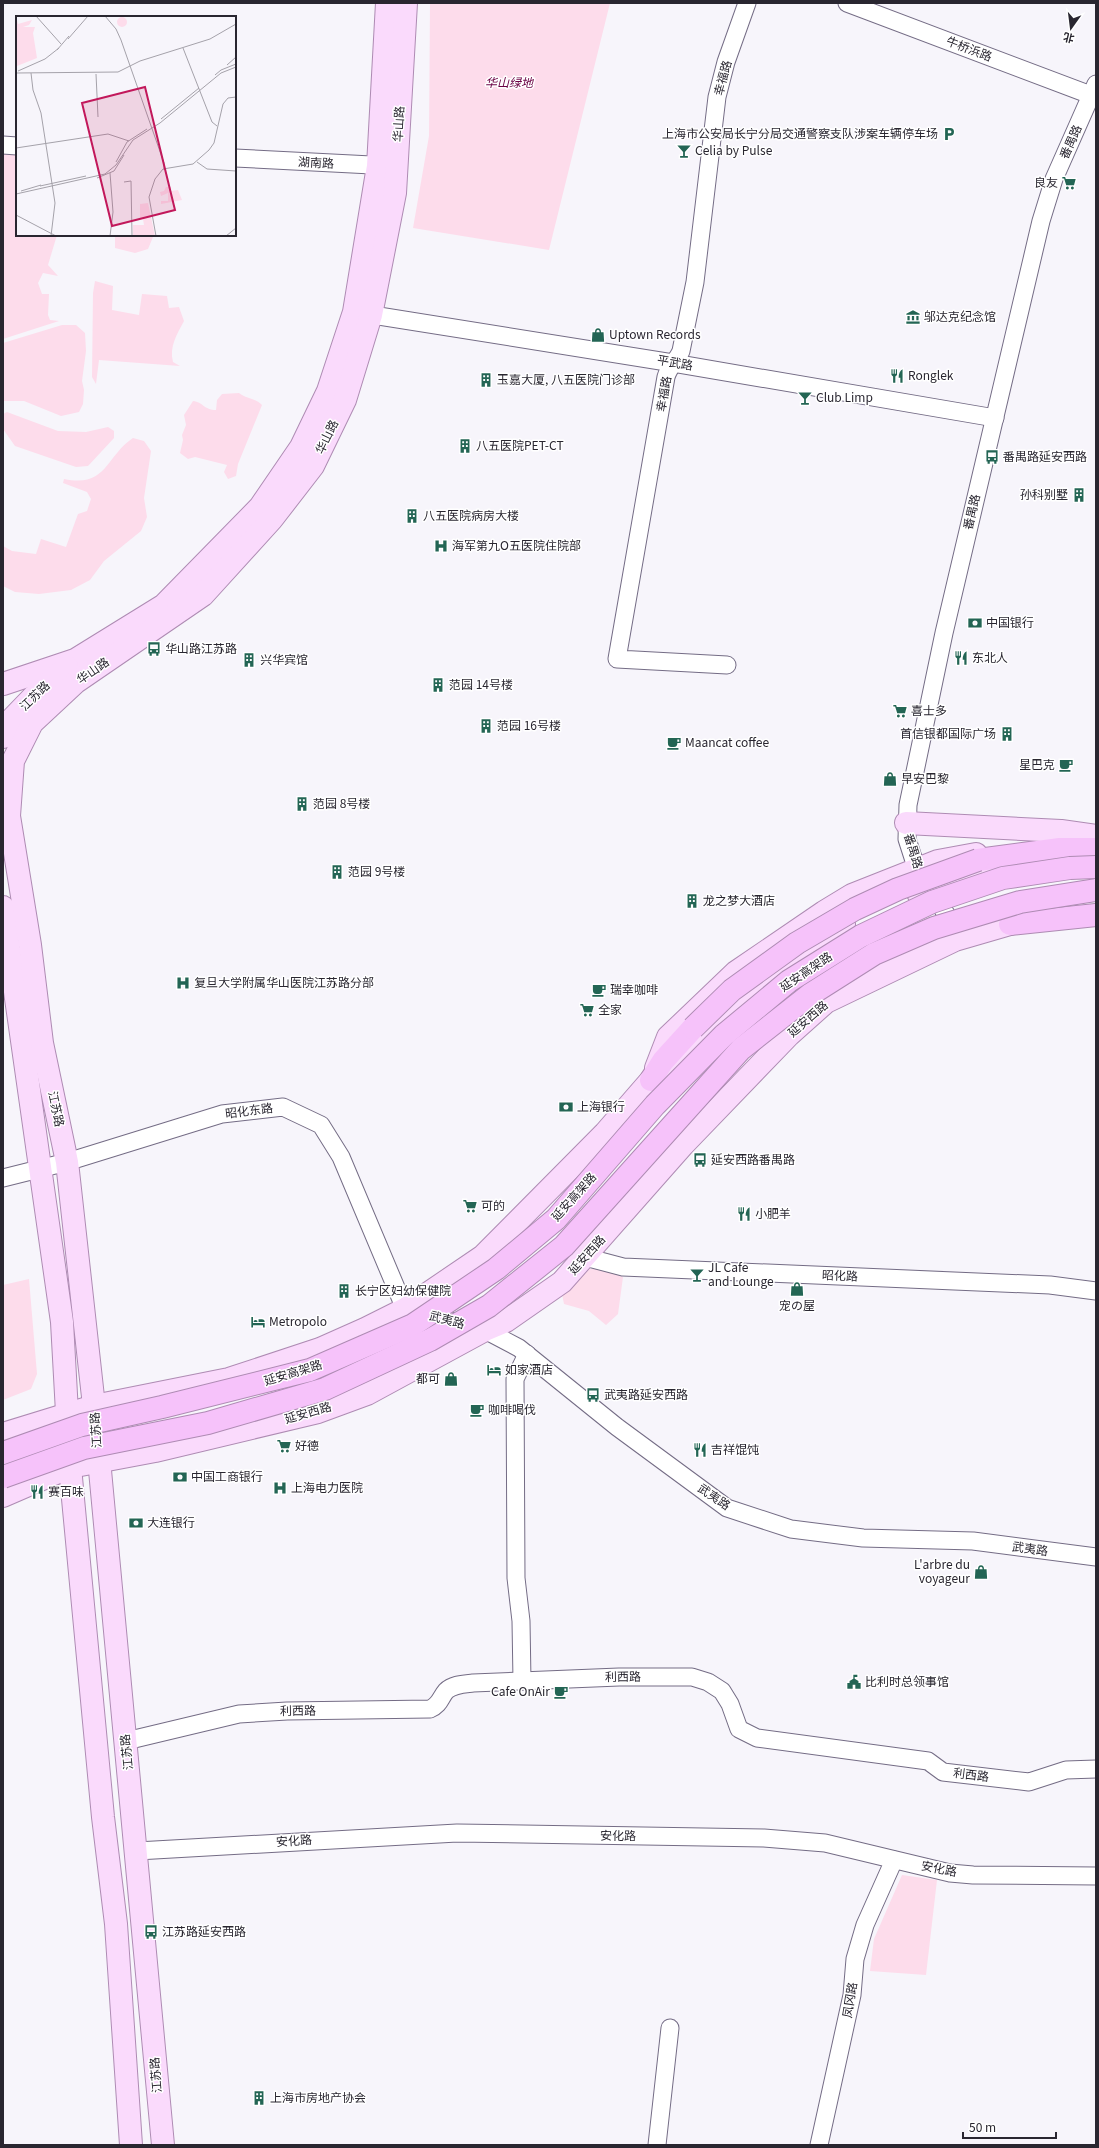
<svg xmlns="http://www.w3.org/2000/svg" width="1099" height="2148" viewBox="0 0 1099 2148" font-family="Georgia,'Noto Sans SC','Noto Sans JP',serif">
  <rect width="100%" height="100%" fill="#f7f5fb"/>
  <!-- green -->
  <g fill="#fddceb">
    <polygon points="430,3 610,3 549,250 413,228 429,136"/>
    <polygon points="3,153 17,154 17,235 57,235 48,265 58,276 43,273 38,283 42,294 49,294 48,315 50,320 59,321 3,339"/>
    <polygon points="115,235 153,235 153,237 148,249 135,253 115,248"/>
    <path d="M95 281 113 286 112 310 139 315 142 294 167 296 169 308 179 307 184 321C177 334 169 347 173 362L180 366 99 360 96 384 92 377 93 293Z"/>
    <polygon points="62,325 76,325 85,333 86,351 82,381 84,390 83,404 79,412 61,416 24,401 3,401 3,343"/>
    <path d="M239 393C247 399 255 398 262 405L238 464 236 476 228 479 224 472 227 465 195 457 188 459 180 453 183 440 182 435 186 425 184 415 193 401C203 402 204 410 216 410L217 400 222 394Z"/>
    <polygon points="7,412 58,431 86,432 108,427 114,431 114,438 88,466 76,467 15,446 3,429 3,414"/>
    <path d="M133 438 144 441 151 451 144 498 147 517 141 531 104 561 90 580 71 590 39 594 15 592 3 586V546L12 551 36 554 41 539 66 547 78 514 87 511 91 499 87 492 63 483 64 479C107 488 105 457 133 438Z"/>
    <polygon points="583,1269 606,1269 623,1277 618,1314 606,1325 589,1311 564,1304 562,1294"/>
    <polygon points="29,1279 37,1374 31,1389 3,1400 3,1285"/>
    <polygon points="902,1875 937,1880 926,1975 870,1971 874,1939"/>
  </g>
  <g fill="none" stroke-linecap="round" stroke-linejoin="round">
    <defs>
      <g id="minor">
        <polyline points="847,3 1096,97"/>
        <polyline points="3,145 17,146"/>
        <polyline points="235,158 391,166"/>
        <polyline points="360,313 673,363 995,418"/>
        <path d="M727 665 617 659 666 377C669 366 677 361 681 351L695 282 717 97 726 62 747 3"/>
        <polyline points="953,935 946,914 917,870 907,839 908,805 944,633 1041,221 1054,179 1096,84"/>
        <polyline points="3,1178 67,1162 222,1114 283,1107 321,1125 341,1157 405,1309 485,1330 519,1348 617,1427 727,1508 791,1529 863,1538 973,1541 1096,1557"/>
        <polyline points="585,1257 623,1267 1050,1285 1096,1291"/>
        <polyline points="522,1681 521,1621 516,1578 515,1379 527,1354"/>
        <path d="M126 1741 239 1714 287 1711 430 1709C440 1705 440 1698 446 1691 453 1684 465 1684 473 1683L619 1677H692L708 1682 722 1691 730 1704 739 1729 757 1738 928 1761 943 1772 1029 1782 1066 1770 1096 1769"/>
        <polyline points="137,1851 457,1833 764,1838 825,1843 950,1873 973,1875 1096,1876"/>
        <polyline points="657,2145 670,2028"/>
        <polyline points="819,2145 852,1995 855,1959 865,1925 894,1860"/>
      </g>
      <g id="major">
        <polyline points="3,684 75,660 164,605 260,507 301,447 328,391 354,312 378,166 387,3"/>
        <polyline points="3,737 8,723 34,696 67,667"/>
        <polyline points="906,823 1061,831 1096,836"/>
        <polyline points="918,893 1009,864 1023,863"/>
        <polyline points="3,907 62,1322 70,1467 103,1817 116,1924 131,2145"/>
        <polyline points="656,1068 668,1037 736,972 824,912 852,895 938,861 976,854"/>
        <polyline points="3,1434 94,1406 229,1379 320,1349 365,1329 405,1309 483,1256 605,1133 651,1080 676,1067 745,1002 844,924"/>
        <polyline points="3,1496 70,1467 155,1451 318,1412 367,1394 485,1330 506,1321 562,1282 683,1145 789,1035 826,1002 955,940 1010,924 1025,913"/>
        <polyline points="163,2145 94,1406 67,1162 42,1043 30,945 9,816 13,761 32,723 76,682 203,595 272,519 313,466 345,400 371,315 395,193 406,3"/>
      </g>
      <g id="highway">
        <polyline points="978,860 1060,849 1096,849"/>
        <polyline points="1010,924 1096,915"/>
        <polyline points="651,1080 663,1061 693,1028"/>
      </g>
    </defs>
    <!-- minor casing -->
    <use href="#minor" stroke="#746c85" stroke-width="19"/>
    <!-- major casing -->
    <use href="#major" stroke="#ae8bb3" stroke-width="24"/>
    <!-- highway casing -->
    <use href="#highway" stroke="#ae8bb3" stroke-width="24"/>
    <!-- minor -->
    <use href="#minor" stroke="#fff" stroke-width="17"/>
    <!-- major -->
    <use href="#major" stroke="#fadafc" stroke-width="22"/>
    <!-- highway -->
    <use href="#highway" stroke="#f6c2fa" stroke-width="22"/>
    <defs>
      <g id="highway-bridge">
        <polyline points="693,1028 732,990 797,943 855,909 898,889 978,860"/>
        <polyline points="3,1453 82,1425 162,1407 310,1370 413,1325 496,1269 556,1219 655,1105 724,1035 789,981 861,936 932,902 1003,878 1070,868 1096,867"/>
        <polyline points="3,1477 84,1448 208,1423 325,1389 430,1340 489,1306 564,1246 741,1049 811,994 874,954 934,928 1020,902 1096,890"/>
      </g>
    </defs>
    <!-- highway-bridge casing -->
    <use href="#highway-bridge" stroke="#ae8bb3" stroke-width="24" stroke-linecap="butt"/>
    <!-- highway-bridge -->
    <use href="#highway-bridge" stroke="#f6c2fa" stroke-width="22"/>
  </g>
  <!-- icons -->
  <defs>
    <symbol id="parking-bare" viewBox="-9 -9 18 18"><path d="M-3.5-5.5H1a3.5 3.5 0 0 1 0 7H-1V5.5H-3.5ZM-1-3.4V-.6H.8a1.4 1.4 0 0 0 0-2.8Z" fill="#236554" stroke="#fff" stroke-width="2.5" paint-order="stroke"/></symbol>
    <symbol id="bar-bare" viewBox="-9 -9 18 18"><path d="M-6-5H6L.8 .8V4.5H3.5V6h-7V4.5H-.8V.8Z" fill="#236554" stroke="#fff" stroke-width="2.5" paint-order="stroke"/></symbol>
    <symbol id="supermarket-bare" viewBox="-9 -9 18 18"><path d="M-6-5.5h2.5l.6 2H6L4.5 2H-2.5L-4.4-4H-6ZM-1.5 3.2a1.3 1.3 0 1 0 .1 0ZM3 3.2a1.3 1.3 0 1 0 .1 0Z" fill="#236554" stroke="#fff" stroke-width="2.5" paint-order="stroke"/></symbol>
    <symbol id="museum-bare" viewBox="-9 -9 18 18"><path d="M0-6L6-3V-2H-6V-3ZM-5-1h2V3h-2ZM-1-1h2V3h-2ZM3-1h2V3H3ZM-6 4H6V6H-6Z" fill="#236554" stroke="#fff" stroke-width="2.5" paint-order="stroke"/></symbol>
    <symbol id="shop-bare" viewBox="-9 -9 18 18"><path d="M-5-2.5h2.3a2.7 3.5 0 0 1 5.4 0H5L5.5 6h-11ZM-1.5-2.5h3a1.5 2.3 0 0 0-3 0Z" fill="#236554" stroke="#fff" stroke-width="2.5" paint-order="stroke"/></symbol>
    <symbol id="restaurant-bare" viewBox="-9 -9 18 18"><path d="M-5-6h1v4h1v-4h1v4h1v-4h1v5L-1.5 .5V6h-2V.5L-5-1ZM5-6V6H3V1.5H1.5Q1.5-4 5-6Z" fill="#236554" stroke="#fff" stroke-width="2.5" paint-order="stroke"/></symbol>
    <symbol id="building-bare" viewBox="-9 -9 18 18"><path d="M-4-6H4V6H1V3H-1V6H-4ZM-2.5-4.3h1.7v1.8h-1.7ZM.8-4.3h1.7v1.8H.8ZM-2.5-1h1.7V.8h-1.7ZM.8-1h1.7V.8H.8Z" fill="#236554" stroke="#fff" stroke-width="2.5" paint-order="stroke"/></symbol>
    <symbol id="bus-bare" viewBox="-9 -9 18 18"><path d="M-5-6H5V4H4V6H2V4H-2V6H-4V4H-5ZM-3.5-4V0h7V-4ZM-3.5 1.2v1.5H-2V1.2ZM2 1.2v1.5H3.5V1.2Z" fill="#236554" stroke="#fff" stroke-width="2.5" paint-order="stroke"/></symbol>
    <symbol id="hospital-bare" viewBox="-9 -9 18 18"><path d="M-5-5h3v3.5h4V-5h3V5h-3V1.5h-4V5h-3Z" fill="#236554" stroke="#fff" stroke-width="2.5" paint-order="stroke"/></symbol>
    <symbol id="bank-bare" viewBox="-9 -9 18 18"><path d="M-6-4H6V4H-6ZM0-2.3a2.3 2.3 0 1 0 0 4.6a2.3 2.3 0 1 0 0-4.6Z" fill="#236554" stroke="#fff" stroke-width="2.5" paint-order="stroke"/></symbol>
    <symbol id="cafe-bare" viewBox="-9 -9 18 18"><path d="M-5.5-4.5H6V0H3Q3 3.5 0 3.5H-2.5Q-5.5 3.5-5.5 0ZM3-3.2v2h1.7v-2ZM-6 4.5H4V6H-6Z" fill="#236554" stroke="#fff" stroke-width="2.5" paint-order="stroke"/></symbol>
    <symbol id="hotel-bare" viewBox="-9 -9 18 18"><path d="M-6-4.5h1.5V1H6V5H4.5V3h-9V5H-6ZM-4 0a1.8 1.8 0 1 1 3.6 0ZM.5 0V-2.5h3Q6-2.5 6 0Z" fill="#236554" stroke="#fff" stroke-width="2.5" paint-order="stroke"/></symbol>
    <symbol id="civic-bare" viewBox="-9 -9 18 18"><path d="M-.6-6.5H3V-4.5H.6V-3L4-1V1h2V6H-6V1h2V-1L-.6-3ZM-1.2 2.5V6h2.4V2.5Z" fill="#236554" stroke="#fff" stroke-width="2.5" paint-order="stroke"/></symbol>
  </defs>
  <g fill-rule="evenodd">
    <use href="#parking-bare" x="939" y="124" width="20" height="20"/>
    <use href="#bar-bare" x="674" y="141" width="20" height="20"/>
    <use href="#supermarket-bare" x="1059" y="173" width="20" height="20"/>
    <use href="#museum-bare" x="903" y="307" width="20" height="20"/>
    <use href="#shop-bare" x="588" y="325" width="20" height="20"/>
    <use href="#restaurant-bare" x="887" y="366" width="20" height="20"/>
    <use href="#building-bare" x="476" y="370" width="20" height="20"/>
    <use href="#bar-bare" x="795" y="388" width="20" height="20"/>
    <use href="#building-bare" x="455" y="436" width="20" height="20"/>
    <use href="#bus-bare" x="982" y="447" width="20" height="20"/>
    <use href="#building-bare" x="1069" y="485" width="20" height="20"/>
    <use href="#building-bare" x="402" y="506" width="20" height="20"/>
    <use href="#hospital-bare" x="431" y="536" width="20" height="20"/>
    <use href="#bank-bare" x="965" y="613" width="20" height="20"/>
    <use href="#bus-bare" x="144" y="639" width="20" height="20"/>
    <use href="#restaurant-bare" x="951" y="648" width="20" height="20"/>
    <use href="#building-bare" x="239" y="650" width="20" height="20"/>
    <use href="#building-bare" x="428" y="675" width="20" height="20"/>
    <use href="#supermarket-bare" x="890" y="701" width="20" height="20"/>
    <use href="#building-bare" x="476" y="716" width="20" height="20"/>
    <use href="#building-bare" x="997" y="724" width="20" height="20"/>
    <use href="#cafe-bare" x="664" y="733" width="20" height="20"/>
    <use href="#cafe-bare" x="1056" y="755" width="20" height="20"/>
    <use href="#shop-bare" x="880" y="769" width="20" height="20"/>
    <use href="#building-bare" x="292" y="794" width="20" height="20"/>
    <use href="#building-bare" x="327" y="862" width="20" height="20"/>
    <use href="#building-bare" x="682" y="891" width="20" height="20"/>
    <use href="#hospital-bare" x="173" y="973" width="20" height="20"/>
    <use href="#cafe-bare" x="589" y="980" width="20" height="20"/>
    <use href="#supermarket-bare" x="577" y="1000" width="20" height="20"/>
    <use href="#bank-bare" x="556" y="1097" width="20" height="20"/>
    <use href="#bus-bare" x="690" y="1150" width="20" height="20"/>
    <use href="#supermarket-bare" x="460" y="1196" width="20" height="20"/>
    <use href="#restaurant-bare" x="734" y="1204" width="20" height="20"/>
    <use href="#bar-bare" x="687" y="1265" width="20" height="20"/>
    <use href="#shop-bare" x="787" y="1279" width="20" height="20"/>
    <use href="#building-bare" x="334" y="1281" width="20" height="20"/>
    <use href="#hotel-bare" x="248" y="1312" width="20" height="20"/>
    <use href="#hotel-bare" x="484" y="1360" width="20" height="20"/>
    <use href="#shop-bare" x="441" y="1369" width="20" height="20"/>
    <use href="#bus-bare" x="583" y="1385" width="20" height="20"/>
    <use href="#cafe-bare" x="467" y="1400" width="20" height="20"/>
    <use href="#supermarket-bare" x="274" y="1436" width="20" height="20"/>
    <use href="#restaurant-bare" x="690" y="1440" width="20" height="20"/>
    <use href="#bank-bare" x="170" y="1467" width="20" height="20"/>
    <use href="#hospital-bare" x="270" y="1478" width="20" height="20"/>
    <use href="#restaurant-bare" x="27" y="1482" width="20" height="20"/>
    <use href="#bank-bare" x="126" y="1513" width="20" height="20"/>
    <use href="#shop-bare" x="971" y="1562" width="20" height="20"/>
    <use href="#civic-bare" x="844" y="1672" width="20" height="20"/>
    <use href="#cafe-bare" x="551" y="1682" width="20" height="20"/>
    <use href="#bus-bare" x="141" y="1922" width="20" height="20"/>
    <use href="#building-bare" x="249" y="2088" width="20" height="20"/>
  </g>
  <g text-anchor="middle" stroke-width="3" stroke-linejoin="round" paint-order="stroke">
    <!-- street labels -->
    <g font-size="12" fill="#292630" stroke="#fff">
      <text transform="translate(969 49) rotate(21)" y="4">牛桥浜路</text>
      <text transform="translate(723 78) rotate(-75)" y="4">幸福路</text>
      <text transform="translate(399 124) rotate(-87)" y="4">华山路</text>
      <text transform="translate(1071 142) rotate(-66)" y="4">番禺路</text>
      <text transform="translate(316 163) rotate(3)" y="4">湖南路</text>
      <text transform="translate(675 363) rotate(10)" y="4">平武路</text>
      <text transform="translate(664 394) rotate(-80)" y="4">幸福路</text>
      <text transform="translate(327 437) rotate(-64)" y="4">华山路</text>
      <text transform="translate(972 512) rotate(-77)" y="4">番禺路</text>
      <text transform="translate(93 671) rotate(-35)" y="4">华山路</text>
      <text transform="translate(35 696) rotate(-44)" y="4">江苏路</text>
      <text transform="translate(913 851) rotate(73)" y="4">番禺路</text>
      <text transform="translate(806 972) rotate(-34)" y="4">延安高架路</text>
      <text transform="translate(808 1019) rotate(-41)" y="4">延安西路</text>
      <text transform="translate(56 1109) rotate(78)" y="4">江苏路</text>
      <text transform="translate(249 1111) rotate(-7)" y="4">昭化东路</text>
      <text transform="translate(574 1197) rotate(-48)" y="4">延安高架路</text>
      <text transform="translate(587 1255) rotate(-48)" y="4">延安西路</text>
      <text transform="translate(840 1276) rotate(2)" y="4">昭化路</text>
      <text transform="translate(447 1320) rotate(15)" y="4">武夷路</text>
      <text transform="translate(293 1373) rotate(-17)" y="4">延安高架路</text>
      <text transform="translate(308 1413) rotate(-16)" y="4">延安西路</text>
      <text transform="translate(96 1430) rotate(-94)" y="4">江苏路</text>
      <text transform="translate(714 1497) rotate(34)" y="4">武夷路</text>
      <text transform="translate(1030 1549) rotate(8)" y="4">武夷路</text>
      <text transform="translate(623 1677) rotate(-1)" y="4">利西路</text>
      <text transform="translate(298 1711) rotate(-1)" y="4">利西路</text>
      <text transform="translate(127 1752) rotate(-96)" y="4">江苏路</text>
      <text transform="translate(971 1775) rotate(7)" y="4">利西路</text>
      <text transform="translate(618 1836) rotate(1)" y="4">安化路</text>
      <text transform="translate(294 1841) rotate(-4)" y="4">安化路</text>
      <text transform="translate(939 1869) rotate(11)" y="4">安化路</text>
      <text transform="translate(850 2000) rotate(-81)" y="4">凤冈路</text>
      <text transform="translate(156 2075) rotate(-95)" y="4">江苏路</text>
    </g>
    <!-- park labels -->
    <g font-size="12" font-style="italic" fill="#690043" stroke="#fff">
      <text x="509" y="87">华山绿地</text>
    </g>
    <!-- poi labels -->
    <g font-size="12" fill="#292630" stroke="#fff" text-anchor="start">
      <text x="938" y="138" text-anchor="end">上海市公安局长宁分局交通警察支队涉案车辆停车场</text>
      <text x="695" y="155">Celia by Pulse</text>
      <text x="1058" y="187" text-anchor="end">良友</text>
      <text x="924" y="321">邬达克纪念馆</text>
      <text x="609" y="339">Uptown Records</text>
      <text x="908" y="380">Ronglek</text>
      <text x="497" y="384">玉嘉大厦, 八五医院门诊部</text>
      <text x="816" y="402">Club Limp</text>
      <text x="476" y="450">八五医院PET-CT</text>
      <text x="1003" y="461">番禺路延安西路</text>
      <text x="1068" y="499" text-anchor="end">孙科别墅</text>
      <text x="423" y="520">八五医院病房大楼</text>
      <text x="452" y="550">海军第九O五医院住院部</text>
      <text x="986" y="627">中国银行</text>
      <text x="165" y="653">华山路江苏路</text>
      <text x="972" y="662">东北人</text>
      <text x="260" y="664">兴华宾馆</text>
      <text x="449" y="689">范园 14号楼</text>
      <text x="911" y="715">喜士多</text>
      <text x="497" y="730">范园 16号楼</text>
      <text x="996" y="738" text-anchor="end">首信银都国际广场</text>
      <text x="685" y="747">Maancat coffee</text>
      <text x="1055" y="769" text-anchor="end">星巴克</text>
      <text x="901" y="783">早安巴黎</text>
      <text x="313" y="808">范园 8号楼</text>
      <text x="348" y="876">范园 9号楼</text>
      <text x="703" y="905">龙之梦大酒店</text>
      <text x="194" y="987">复旦大学附属华山医院江苏路分部</text>
      <text x="610" y="994">瑞幸咖啡</text>
      <text x="598" y="1014">全家</text>
      <text x="577" y="1111">上海银行</text>
      <text x="711" y="1164">延安西路番禺路</text>
      <text x="481" y="1210">可的</text>
      <text x="755" y="1218">小肥羊</text>
      <text x="708" y="1272">JL Cafe<tspan x="708" dy="14">and Lounge</tspan></text>
      <text x="355" y="1295">长宁区妇幼保健院</text>
      <text x="797" y="1310" text-anchor="middle">宠の屋</text>
      <text x="269" y="1326">Metropolo</text>
      <text x="505" y="1374">如家酒店</text>
      <text x="440" y="1383" text-anchor="end">都可</text>
      <text x="604" y="1399">武夷路延安西路</text>
      <text x="488" y="1414">咖啡喝伐</text>
      <text x="295" y="1450">好德</text>
      <text x="711" y="1454">吉祥馄饨</text>
      <text x="191" y="1481">中国工商银行</text>
      <text x="291" y="1492">上海电力医院</text>
      <text x="48" y="1496">赛百味</text>
      <text x="147" y="1527">大连银行</text>
      <text x="970" y="1569" text-anchor="end">L'arbre du<tspan x="970" dy="14">voyageur</tspan></text>
      <text x="865" y="1686">比利时总领事馆</text>
      <text x="550" y="1696" text-anchor="end">Cafe OnAir</text>
      <text x="162" y="1936">江苏路延安西路</text>
      <text x="270" y="2102">上海市房地产协会</text>
    </g>
  </g>
  <!-- overview -->
  <g transform="translate(16 16)">
    <rect width="220" height="220" fill="#f7f5fb"/>
    <path d="M0 0 2 8 16 4 13 9 7 11H19L17 17 21 42 1 50ZM101 6a5 5 0 1 1 10 0a5 5 0 1 1-10 0ZM150 171H155V175L162 174 166 184 145 188V185H152V177L145 180 144 176 148 175ZM132 187 139 220H117V209H128L127 203H124V188Z" fill="#fddceb"/>
    <path fill="none" stroke="#a5a2aa" stroke-width="1" d="M20 0 45 28M89 0 100 13 105 24 148 147V154M52 23 72 0M167 32 196 106 201 110M41 34 53 20M211 49 220 41M2 55 29 43 43 32M0 57 102 56 124 45 194 23 220 8M15 57 17 74 25 97 39 187 35 220M80 58 82 101M199 59 205 54 220 48M145 103 183 72M0 132 92 118 113 125M100 146 111 126 131 113M181 146 191 153 220 155M94 157 97 196 94 220M81 162 98 155 108 139M108 166 115 165 116 220M24 170 70 160M5 175 25 169M0 178 89 158 100 149 117 124 144 107 205 57 220 51M0 199 40 220M140 220 133 181 139 163 147 153 177 148 193 134 198 127 207 88 212 82 220 81M210 220 220 212"/>
    <path fill="#c2185b" fill-opacity="0.15" stroke="#c2185b" stroke-width="2" d="M129 71 159 194 96 210 66 87Z"/>
    <rect width="220" height="220" fill="none" stroke="#292630" stroke-width="2"/>
  </g>
  <!-- border -->
  <rect width="1099" height="2148" fill="none" stroke="#292630" stroke-width="8"/>
  <!-- north arrow -->
  <g transform="translate(1071 28) rotate(194)" stroke="#ffffff" stroke-width="3" paint-order="stroke">
  <path d="M0-3L7 15L0 10L-7 15Z" fill="#292630"/>
  <text y="-6" font-size="11" font-weight="bold" text-anchor="middle" fill="#292630">北</text>
  </g>
  <!-- scale -->
  <path d="M963 2132v6h93v-6" fill="none" stroke="#292630" stroke-width="2"/>
  <text x="969" y="2132" font-size="12" fill="#292630" stroke="#ffffff" stroke-width="3" paint-order="stroke">50 m</text>
</svg>
